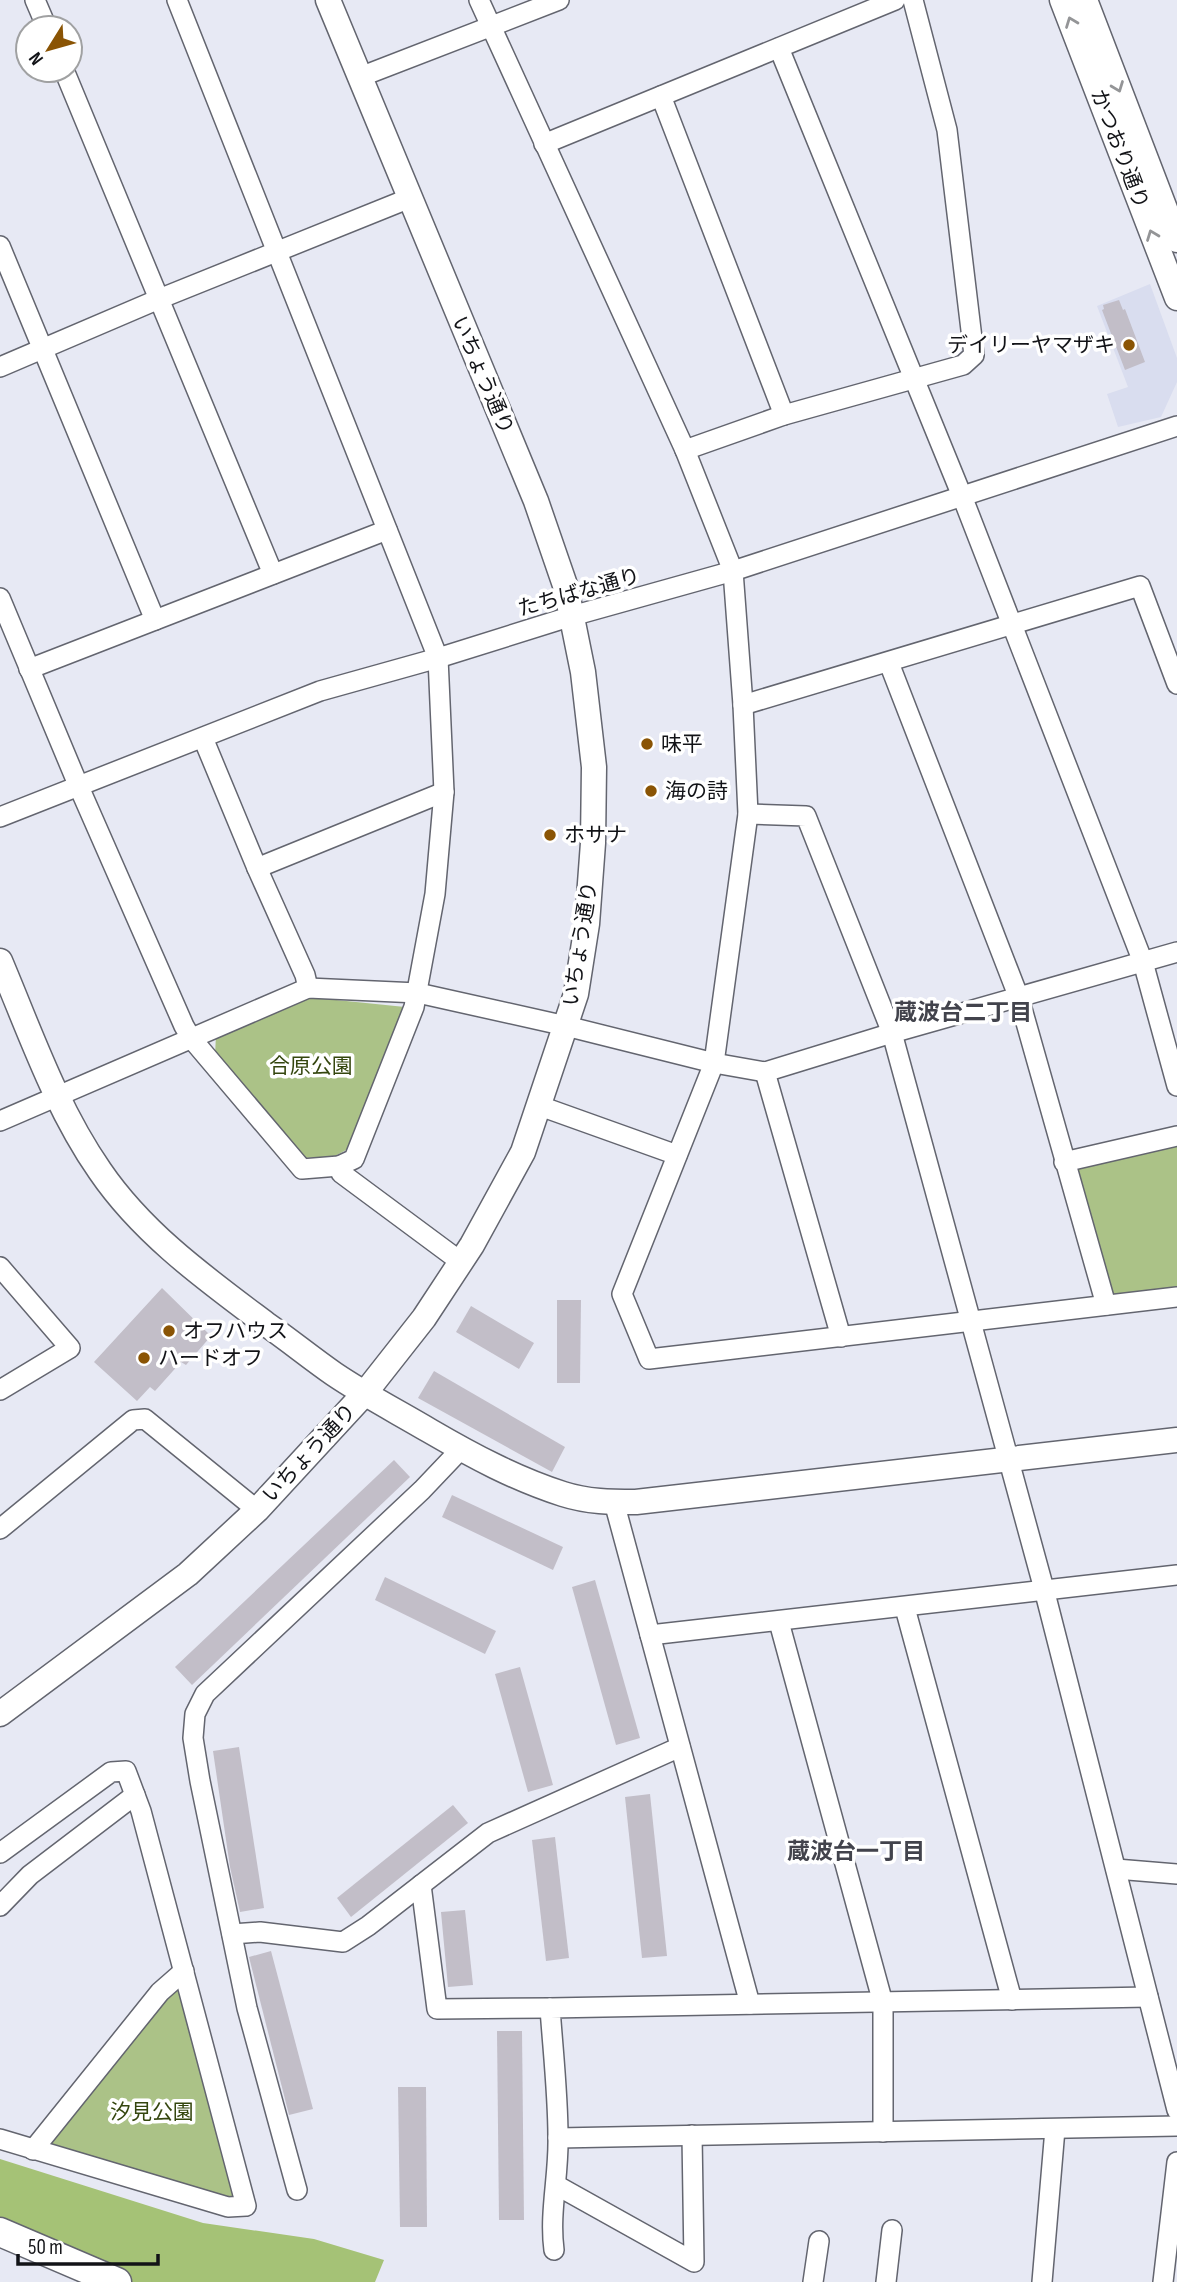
<svg xmlns="http://www.w3.org/2000/svg" width="1177" height="2282" viewBox="0 0 1177 2282" font-family="'Sofia Sans Condensed','Noto Sans JP',sans-serif">
  <rect width="100%" height="100%" fill="#e7e9f4"/>
  <!-- built -->
  <polygon fill="#d9ddef" points="1150,284 1177,358 1177,382 1161,417 1118,427 1107,394 1128,387 1097,306"/>
  <!-- green -->
  <g fill="#abc287">
    <polygon points="307,997 405,1007 348,1149 333,1157 300,1158 215,1056 216,1034"/>
    <polygon points="1177,1136 1177,1297 1106,1305 1064,1162"/>
    <polygon points="184,1971 246,2206 33,2150"/>
  </g>
  <!-- forest -->
  <polygon fill="#a5c276" points="0,2159 203,2223 314,2239 384,2260 375,2282 132,2282 0,2230"/>
  <!-- building -->
  <g fill="#c2bec8">
    <polygon points="1119,300 1123,310 1125,309 1145,362 1125,370 1102,310 1104,309 1103,305"/>
    <polygon points="162,1288 211,1336 186,1365 181,1362 155,1391 150,1387 137,1401 94,1362"/>
    <polygon points="557,1300 581,1300 580,1383 557,1383"/>
    <polygon points="471,1306 534,1343 519,1369 456,1332"/>
    <polygon points="434,1371 565,1447 552,1472 418,1398"/>
    <polygon points="394,1460 410,1477 192,1685 175,1667"/>
    <polygon points="452,1495 563,1547 553,1570 442,1517"/>
    <polygon points="385,1577 496,1631 485,1654 375,1600"/>
    <polygon points="595,1580 640,1738 616,1745 572,1587"/>
    <polygon points="520,1667 553,1785 528,1792 495,1674"/>
    <polygon points="239,1747 264,1908 240,1912 230,1867 213,1751"/>
    <polygon points="650,1794 667,1956 642,1958 625,1797"/>
    <polygon points="453,1805 468,1823 351,1917 337,1898"/>
    <polygon points="555,1837 569,1958 546,1961 532,1840"/>
    <polygon points="465,1910 473,1985 448,1987 441,1912"/>
    <polygon points="271,1951 313,2109 289,2115 249,1957"/>
    <polygon points="497,2031 522,2031 524,2220 499,2220"/>
    <polygon points="398,2087 426,2087 427,2227 400,2227"/>
  </g>
  <g fill="none" stroke-linecap="round" stroke-linejoin="round">
    <defs>
      <g id="minor">
        <polyline points="35,0 47,28"/>
        <polyline points="479,0 685,450 733,571 743,705 748,814 714,1063 622,1294 649,1359 1177,1297"/>
        <polyline points="779,48 962,496 1143,962 1177,1086"/>
        <polyline points="64,70 273,574"/>
        <polyline points="360,77 559,0"/>
        <polyline points="661,96 784,415"/>
        <polyline points="544,144 895,0"/>
        <polyline points="0,246 155,620"/>
        <polyline points="0,367 159,299 410,198"/>
        <polyline points="685,450 784,415 963,365 974,355 947,130 913,0"/>
        <polyline points="0,598 79,787 184,1026 191,1038 302,1169 339,1166 354,1159 414,1007 435,894 444,792 438,658 177,0"/>
        <polyline points="889,663 1019,998 1106,1305"/>
        <polyline points="29,669 387,530"/>
        <polyline points="743,705 1140,586 1177,684"/>
        <polyline points="203,738 257,868 305,975 308,988"/>
        <polyline points="748,814 806,816 892,1033 1044,1589 1177,2110"/>
        <polyline points="0,817 320,691 438,658 572,616 733,571 1177,426"/>
        <polyline points="257,868 444,792"/>
        <polyline points="765,1072 841,1337"/>
        <polyline points="540,1106 677,1155"/>
        <polyline points="0,1121 308,988 418,993 566,1026 714,1063 765,1072 892,1033 1177,952"/>
        <polyline points="1064,1162 1177,1136"/>
        <polyline points="339,1166 341,1173 461,1262"/>
        <polyline points="0,1267 70,1348 0,1390"/>
        <polyline points="614,1502 750,2004"/>
        <polyline points="0,1529 133,1420 145,1419 257,1510"/>
        <polyline points="905,1608 1012,2000"/>
        <polyline points="779,1622 883,2003 883,2132"/>
        <polyline points="650,1635 1177,1575"/>
        <polyline points="0,1853 111,1772 126,1771 141,1811 246,2206 228,2207 0,2139"/>
        <polyline points="1116,1869 1177,1874"/>
        <polyline points="421,1885 437,2009 550,2008"/>
        <polyline points="0,1906 30,1875 135,1795"/>
        <polyline points="232,1934 260,1932 343,1942 368,1926 488,1833 680,1747"/>
        <polyline points="558,2138 1177,2126"/>
        <polyline points="33,2150 160,1992 184,1971"/>
        <polyline points="556,2185 694,2262 692,2135"/>
        <polyline points="297,2190 247,2008 200,1781 193,1738 195,1714 205,1694 422,1490 461,1449"/>
        <path d="M554 2250C549 2213 559 2175 558 2137 558 2095 553 2051 550 2008L1148 1997"/>
        <polyline points="813,2282 819,2241"/>
        <polyline points="886,2282 892,2230"/>
        <polyline points="1042,2282 1055,2129"/>
        <polyline points="1163,2282 1177,2162"/>
      </g>
      <g id="tertiary">
        <polyline points="1062,0 1177,298"/>
        <polyline points="1085,0 1177,240"/>
        <path d="M0 961C30 1032 56 1108 100 1171 143 1234 206 1279 266 1324 289 1340 311 1358 334 1374 365 1395 398 1412 430 1431 473 1456 516 1479 563 1494 588 1502 611 1502 636 1502L1177 1440"/>
        <polyline points="0,1714 188,1574 257,1510 365,1393 424,1318 472,1245 523,1152 576,994 587,924 593,843 594,767 583,672 566,588 536,501 328,0"/>
      </g>
      <polyline id="secondary" points="0,2232 117,2282"/>
    </defs>
    <!-- minor casing -->
    <use href="#minor" stroke="#63656f" stroke-width="22"/>
    <!-- tertiary casing -->
    <use href="#tertiary" stroke="#63656f" stroke-width="27"/>
    <!-- secondary casing -->
    <use href="#secondary" stroke="#63656f" stroke-width="31"/>
    <!-- minor -->
    <use href="#minor" stroke="#fff" stroke-width="19"/>
    <!-- tertiary -->
    <use href="#tertiary" stroke="#fff" stroke-width="24"/>
    <!-- secondary -->
    <use href="#secondary" stroke="#fff" stroke-width="28"/>
  </g>
  <!-- one-way arrows -->
  <defs><path id="oneway-chevron" d="M-2-3.5L2.5 0L-2 3.5" fill="none" stroke-width="1.6" stroke-linecap="round" stroke-linejoin="round" transform="scale(1.75)"/></defs>
  <g stroke="#949597">
    <use href="#oneway-chevron" transform="translate(1071 22) rotate(-111)"/>
    <use href="#oneway-chevron" transform="translate(1118 87) rotate(69)"/>
    <use href="#oneway-chevron" transform="translate(1152 235) rotate(-111)"/>
  </g>
  <!-- markers -->
  <g fill="#8a5404" stroke="#fff" stroke-width="2.5">
    <circle cx="1129" cy="345" r="7"/>
    <circle cx="647" cy="744" r="7"/>
    <circle cx="651" cy="791" r="7"/>
    <circle cx="550" cy="835" r="7"/>
    <circle cx="169" cy="1331" r="7"/>
    <circle cx="144" cy="1358" r="7"/>
  </g>
  <g text-anchor="middle" stroke-width="7" stroke-linejoin="round" paint-order="stroke">
    <!-- street labels -->
    <g font-size="21" fill="#121317" stroke="#fff">
      <text transform="translate(1120 149) rotate(69)" y="7">かつおり通り</text>
      <text transform="translate(483 375) rotate(67)" y="7">いちょう通り</text>
      <text transform="translate(579 592) rotate(-16)" y="7">たちばな通り</text>
      <text transform="translate(580 944) rotate(-81)" y="7">いちょう通り</text>
      <text transform="translate(309 1453) rotate(-47)" y="7">いちょう通り</text>
    </g>
    <!-- poi labels -->
    <g font-size="21" fill="#121317" stroke="#fff" text-anchor="start">
      <text x="1115" y="352" text-anchor="end">デイリーヤマザキ</text>
      <text x="661" y="751">味平</text>
      <text x="665" y="798">海の詩</text>
      <text x="564" y="842">ホサナ</text>
      <text x="183" y="1338">オフハウス</text>
      <text x="158" y="1365">ハードオフ</text>
    </g>
    <!-- park labels -->
    <g font-size="21" fill="#34460e" stroke="#fff">
      <text x="311" y="1073">合原公園</text>
      <text x="152" y="2119">汐見公園</text>
    </g>
    <!-- neighbourhood labels -->
    <g font-size="23" font-weight="bold" fill="#42434c" stroke="#fff">
      <text x="963" y="1020">蔵波台二丁目</text>
      <text x="856" y="1859">蔵波台一丁目</text>
    </g>
  </g>
  <!-- north arrow -->
  <g transform="translate(49 49) rotate(233)"><circle r="33" fill="#ffffff" stroke="#a0a1a2" stroke-width="2"/>
  <path d="M0-5L12 26L0 18L-12 26Z" fill="#8a5404"/>
  <text y="-10" font-size="19" font-weight="bold" text-anchor="middle" fill="#121317">N</text>
  </g>
  <!-- scale -->
  <path d="M18 2254v10h140v-10" fill="none" stroke="#121317" stroke-width="3.5"/>
  <text x="28" y="2254" font-size="21" fill="#121317" stroke="#ffffff" stroke-width="5" paint-order="stroke">50 m</text>
</svg>
